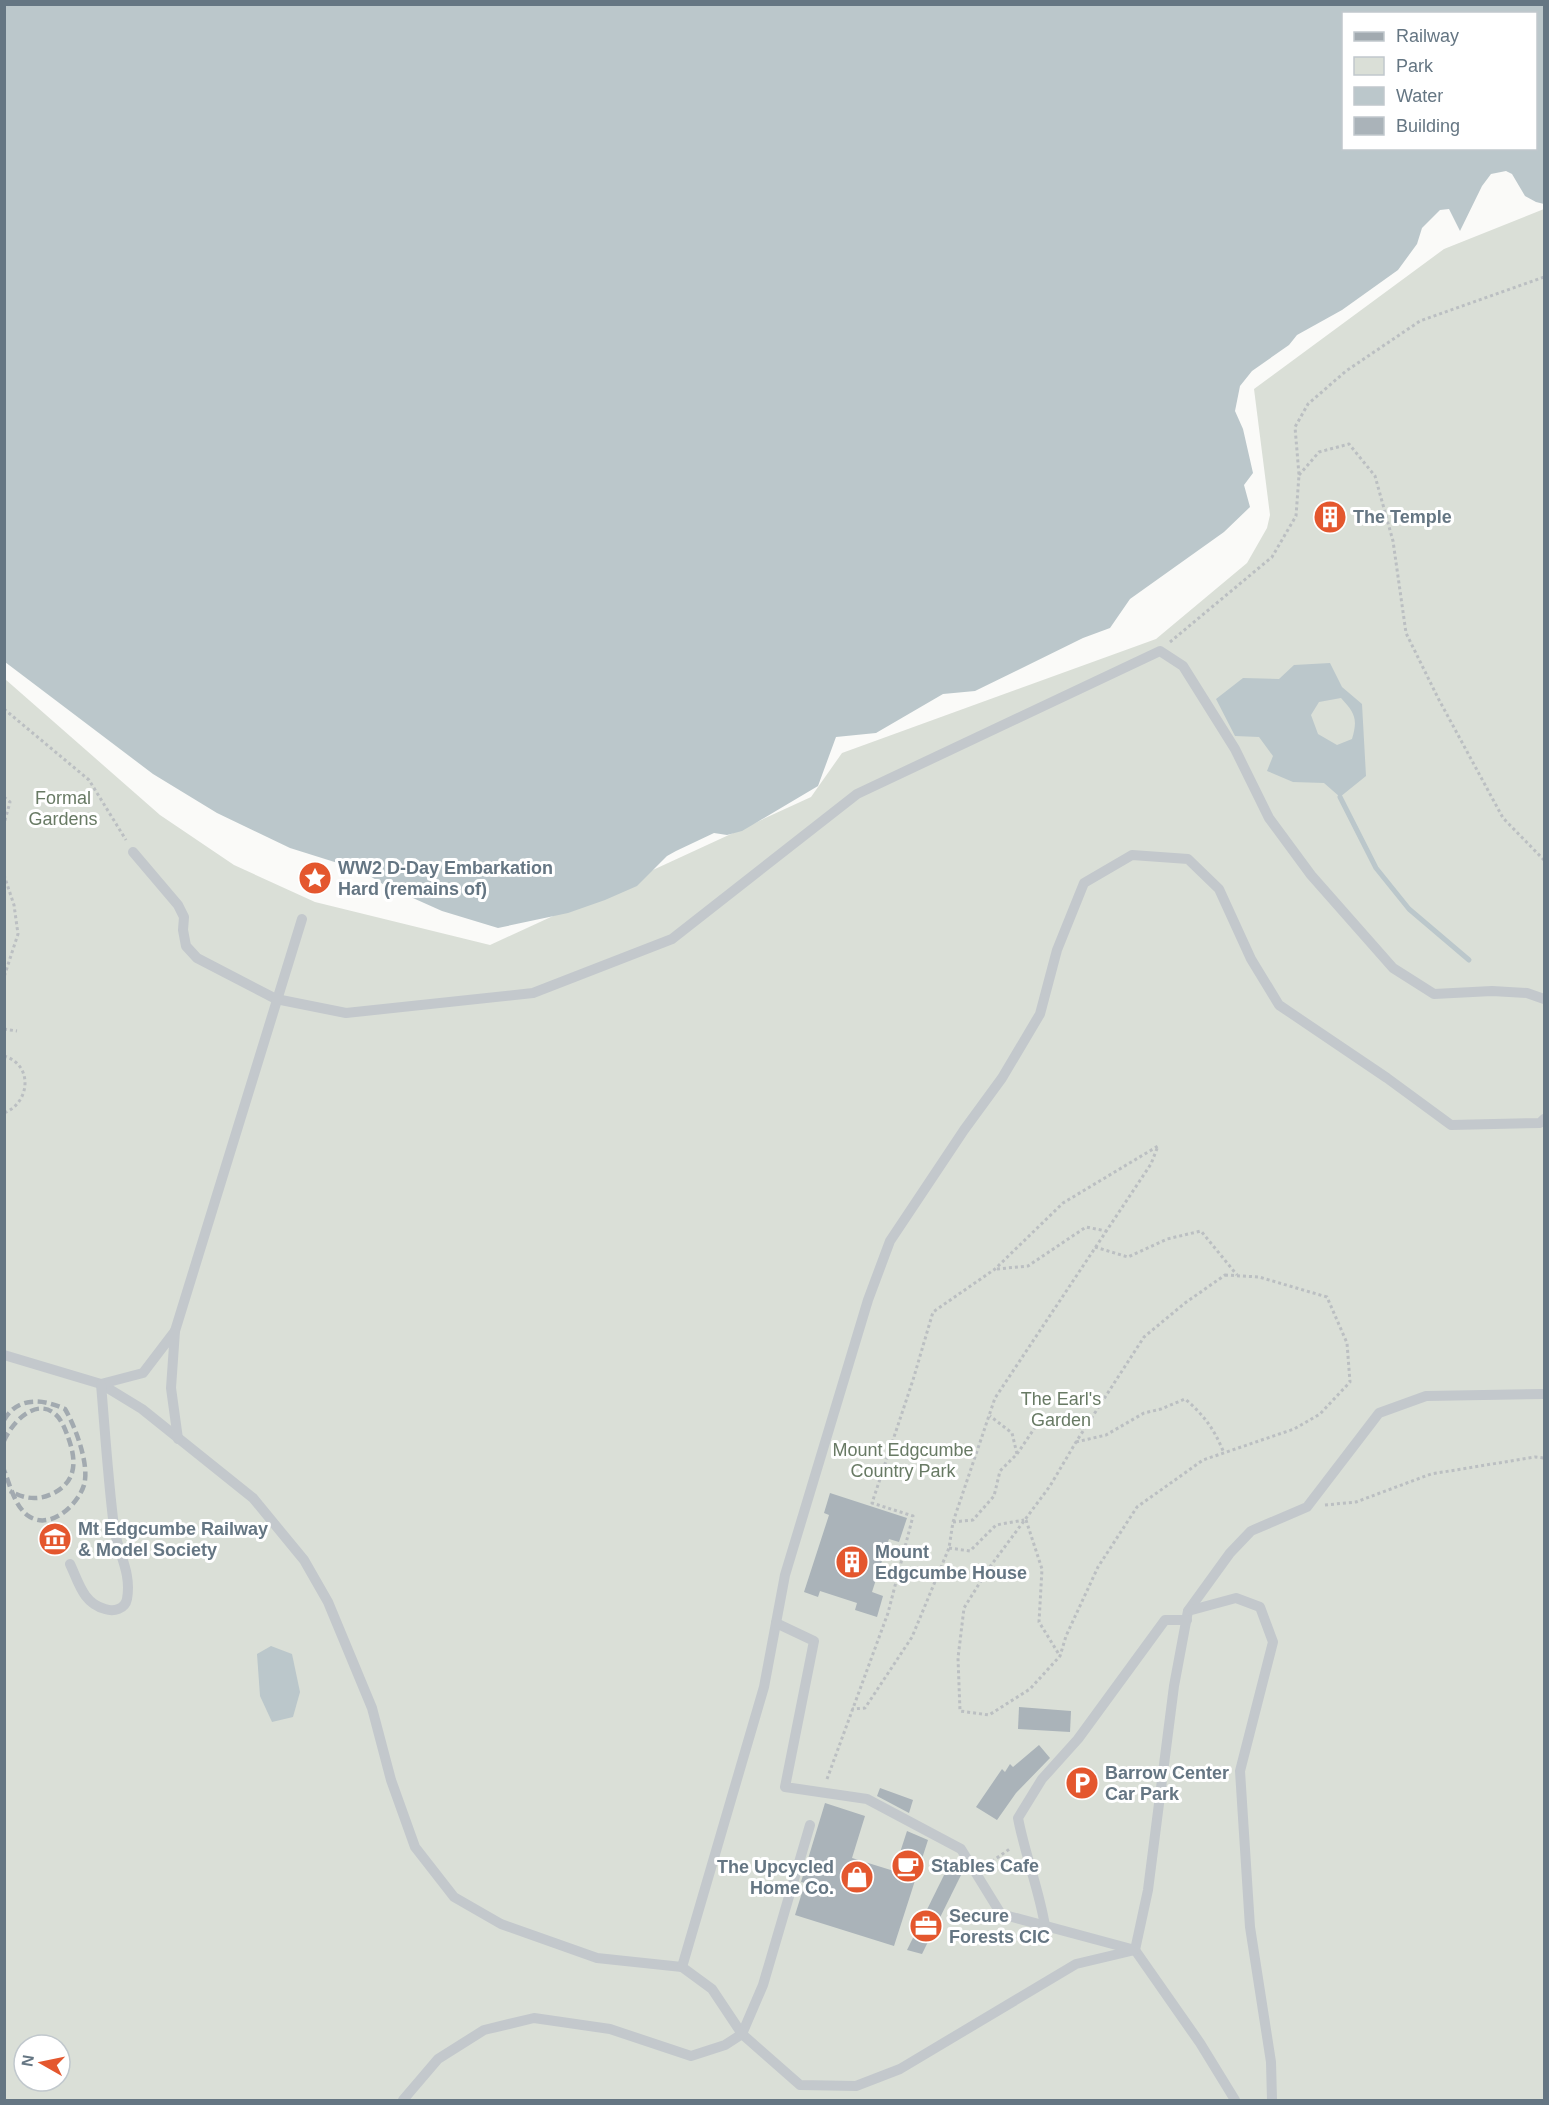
<svg xmlns="http://www.w3.org/2000/svg" width="1549" height="2105" viewBox="0 0 1549 2105" font-family="Arial,sans-serif">
  <rect width="100%" height="100%" fill="#fafaf8"/>
  <!-- green -->
  <path fill="#dadfd7" fill-rule="evenodd" d="M1544 209V2100H5V679L160 815 234 865 315 902 490 945 811 797 842 753 1156 639 1247 563 1267 528 1270 515 1254 389 1444 249ZM24 2045H60V2081H24Z"/>
  <!-- water -->
  <g fill="#bbc7cb" fill-rule="evenodd">
    <path d="M5 4 1544 5V204L1536 202 1525 196 1512 174 1506 171 1491 174 1482 186 1460 231 1449 209 1440 210 1422 228 1417 244 1398 270 1342 310 1297 335 1289 345 1252 371 1240 386 1235 411 1243 429 1253 473 1244 485 1250 507 1224 532 1130 599 1110 628 1083 638 975 691 943 694 876 733 836 737 818 786 742 831 727 835 714 833 676 851 667 856 637 886 605 900 568 913 498 928 442 911 386 886 360 870 290 848 217 813 153 774 5 662ZM1344 14H1536V148H1344Z"/>
    <path d="M1330 663 1342 687 1362 704 1366 776 1340 797 1324 783 1293 782 1267 771 1273 756 1259 737 1235 736 1216 699 1243 678 1279 679 1294 665ZM1341 698C1355 713 1358 719 1352 739L1337 745 1318 734 1311 715 1319 702Z"/>
    <polygon points="271,1646 292,1654 300,1692 293,1717 272,1722 260,1696 257,1654"/>
  </g>
  <g fill="none" stroke-linecap="round" stroke-linejoin="round">
    <!-- stream -->
    <polyline stroke="#bbc7cb" stroke-width="5" points="1340,797 1376,868 1409,909 1469,960"/>
  </g>
  <!-- building -->
  <g fill="#aab3b9">
    <polygon points="830,1493 907,1518 899,1542 889,1539 872,1592 883,1596 877,1617 855,1610 857,1603 820,1591 818,1597 804,1592 829,1515 824,1513"/>
    <polygon points="63,1527 69,1542 48,1552 41,1536"/>
    <polygon points="1019,1707 1071,1711 1070,1732 1018,1729"/>
    <polygon points="1039,1745 1050,1758 1016,1793 997,1820 976,1807 1002,1769 1005,1772 1010,1764 1013,1767"/>
    <polygon points="880,1788 913,1800 909,1813 877,1796"/>
    <polygon points="825,1803 865,1816 852,1858 894,1871 907,1831 928,1840 894,1946 795,1915 805,1883 801,1882"/>
    <polygon points="950,1863 964,1869 922,1954 907,1950"/>
  </g>
  <g fill="none" stroke-linecap="round" stroke-linejoin="round">
    <!-- path -->
    <g stroke="#bbbfc2" stroke-width="3" stroke-dasharray="3 3" stroke-linecap="butt">
      <polyline points="1299,475 1319,452 1349,444 1375,476 1393,541 1406,633 1438,698 1503,818 1544,860"/>
      <polyline points="1170,642 1272,557 1296,516 1299,475 1295,427 1308,404 1346,371 1420,321 1544,277"/>
      <polyline points="4,709 89,780 126,840"/>
      <polyline points="4,797 10,802 4,824"/>
      <polyline points="4,875 14,905 18,934 4,977"/>
      <polyline points="4,1029 17,1031"/>
      <path d="M4 1056C34 1065 30 1103 4 1113"/>
      <polyline points="4,1151 6,1151"/>
      <polyline points="1095,1247 1128,1257 1167,1239 1201,1231 1237,1275"/>
      <polyline points="997,1269 1028,1266 1086,1227 1106,1231"/>
      <polygon points="1225,1275 1259,1277 1327,1297 1347,1343 1350,1382 1320,1414 1294,1429 1203,1460 1137,1507 1098,1567 1066,1636 1060,1656 1030,1689 989,1715 960,1711 958,1658 964,1608 989,1568 1050,1486 1076,1442 1144,1337 1185,1303"/>
      <path d="M1076 1442 1106 1435 1144 1413 1161 1409 1185 1399C1205 1416 1214 1429 1224 1453"/>
      <polyline points="1017,1454 1036,1426 1058,1420 1084,1429"/>
      <polyline points="1325,1505 1356,1502 1431,1474 1535,1457 1544,1458"/>
      <polyline points="1026,1520 1042,1569 1039,1622 1060,1656"/>
      <polyline points="953,1522 973,1520 994,1496 1000,1471 1017,1454 1012,1433 990,1416"/>
      <polyline points="949,1548 970,1551 996,1525 1024,1520"/>
      <polyline points="827,1779 888,1613 913,1516 872,1503 913,1380 933,1312 995,1269 1063,1203 1158,1146 1151,1164 995,1398 953,1522 949,1548 912,1637 865,1708 852,1709"/>
      <polyline points="987,1865 1011,1848"/>
    </g>
    <!-- service -->
    <g stroke="#c3c8cc" stroke-width="10">
      <polyline points="133,852 178,905 184,917 183,930 186,946 197,958 276,999 346,1013 533,993 672,939 857,794 1160,651 1183,666 1235,749 1269,818 1311,875 1393,968 1434,994 1492,991 1527,993 1544,999"/>
      <polyline points="175,1331 302,919"/>
      <polyline points="4,1355 101,1384 142,1409 253,1498 304,1560 328,1602 372,1708 391,1780 415,1847 454,1897 501,1924 597,1958 682,1967 712,1989 742,2034 800,2085 856,2086 900,2069 1076,1964 1135,1950 1200,2043 1235,2100"/>
      <polyline points="101,1384 143,1373 175,1331 171,1388 178,1439"/>
      <path d="M70 1564C79 1583 83 1603 105 1609 114 1612 125 1609 127 1599 132 1571 117 1552 114 1527 108 1479 105 1431 101 1384"/>
      <polyline points="1188,1611 1230,1553 1251,1531 1307,1507 1379,1413 1426,1396 1544,1394"/>
      <polyline points="776,1623 814,1641 785,1787 867,1799 961,1849 1001,1914 1135,1950 1148,1890 1174,1686 1188,1611 1236,1598 1260,1607 1273,1642 1240,1771 1250,1927 1271,2062 1272,2100"/>
      <path d="M1045 1926C1039 1889 1025 1855 1018 1818L1042 1779 1078 1739 1165 1620H1187"/>
      <polyline points="682,1967 764,1687 785,1575 868,1300 890,1241 964,1130 1002,1078 1040,1014 1057,950 1084,883 1132,855 1188,859 1219,889 1251,959 1279,1005 1387,1078 1451,1125 1540,1123 1544,1119"/>
      <polyline points="403,2100 438,2059 484,2030 534,2018 610,2029 691,2056 725,2045 742,2034 763,1985 810,1825"/>
    </g>
    <!-- rail -->
    <g stroke="#a2aab0" stroke-width="4.5" stroke-dasharray="9 4.5" stroke-linecap="butt">
      <path d="M4 1420C18 1396 43 1399 65 1409 75 1426 90 1465 84 1485 78 1505 49 1532 27 1515 14 1504 10 1485 4 1470"/>
      <path d="M4 1441C11 1424 34 1398 54 1413 61 1418 65 1429 68 1437 76 1459 78 1480 54 1493 38 1501 25 1499 10 1491"/>
    </g>
  </g>
  <!-- icons -->
  <defs>
    <symbol id="building-disc" viewBox="-11 -11 22 22"><circle r="9.5" fill="#e4572e" stroke="#fff"/><path d="M-4-6H4V6H1V3H-1V6H-4ZM-2.5-4.3h1.7v1.8h-1.7ZM.8-4.3h1.7v1.8H.8ZM-2.5-1h1.7V.8h-1.7ZM.8-1h1.7V.8H.8Z" fill="#fff"/></symbol>
    <symbol id="sight-disc" viewBox="-11 -11 22 22"><circle r="9.5" fill="#e4572e" stroke="#fff"/><path d="M0-6L1.8-2.2L6-1.7L2.9 1.2L3.7 5.4L0 3.3L-3.7 5.4L-2.9 1.2L-6-1.7L-1.8-2.2Z" fill="#fff"/></symbol>
    <symbol id="museum-disc" viewBox="-11 -11 22 22"><circle r="9.5" fill="#e4572e" stroke="#fff"/><path d="M0-6L6-3V-2H-6V-3ZM-5-1h2V3h-2ZM-1-1h2V3h-2ZM3-1h2V3H3ZM-6 4H6V6H-6Z" fill="#fff"/></symbol>
    <symbol id="parking-disc" viewBox="-11 -11 22 22"><circle r="9.5" fill="#e4572e" stroke="#fff"/><path d="M-3.5-5.5H1a3.5 3.5 0 0 1 0 7H-1V5.5H-3.5ZM-1-3.4V-.6H.8a1.4 1.4 0 0 0 0-2.8Z" fill="#fff"/></symbol>
    <symbol id="cafe-disc" viewBox="-11 -11 22 22"><circle r="9.5" fill="#e4572e" stroke="#fff"/><path d="M-5.5-4.5H6V0H3Q3 3.5 0 3.5H-2.5Q-5.5 3.5-5.5 0ZM3-3.2v2h1.7v-2ZM-6 4.5H4V6H-6Z" fill="#fff"/></symbol>
    <symbol id="shop-disc" viewBox="-11 -11 22 22"><circle r="9.5" fill="#e4572e" stroke="#fff"/><path d="M-5-2.5h2.3a2.7 3.5 0 0 1 5.4 0H5L5.5 6h-11ZM-1.5-2.5h3a1.5 2.3 0 0 0-3 0Z" fill="#fff"/></symbol>
    <symbol id="office-disc" viewBox="-11 -11 22 22"><circle r="9.5" fill="#e4572e" stroke="#fff"/><path d="M-6-3h4V-5.5h4V-3h4V5H-6ZM-1-4.5V-3h2v-1.5ZM-6 0V1H6V0Z" fill="#fff"/></symbol>
  </defs>
  <g fill-rule="evenodd">
    <use href="#building-disc" x="1311" y="498" width="38" height="38"/>
    <use href="#sight-disc" x="296" y="859" width="38" height="38"/>
    <use href="#museum-disc" x="36" y="1520" width="38" height="38"/>
    <use href="#building-disc" x="833" y="1543" width="38" height="38"/>
    <use href="#parking-disc" x="1063" y="1764" width="38" height="38"/>
    <use href="#cafe-disc" x="889" y="1847" width="38" height="38"/>
    <use href="#shop-disc" x="838" y="1858" width="38" height="38"/>
    <use href="#office-disc" x="907" y="1907" width="38" height="38"/>
  </g>
  <g text-anchor="middle" stroke-width="6" stroke-linejoin="round" paint-order="stroke">
    <!-- poi labels -->
    <g font-size="18" font-weight="bold" fill="#657683" stroke="#fff" text-anchor="start">
      <text x="1353" y="523">The Temple</text>
      <text x="338" y="874">WW2 D-Day Embarkation<tspan x="338" dy="21">Hard (remains of)</tspan></text>
      <text x="78" y="1535">Mt Edgcumbe Railway<tspan x="78" dy="21">&amp; Model Society</tspan></text>
      <text x="875" y="1558">Mount<tspan x="875" dy="21">Edgcumbe House</tspan></text>
      <text x="1105" y="1779">Barrow Center<tspan x="1105" dy="21">Car Park</tspan></text>
      <text x="931" y="1872">Stables Cafe</text>
      <text x="834" y="1873" text-anchor="end">The Upcycled<tspan x="834" dy="21">Home Co.</tspan></text>
      <text x="949" y="1922">Secure<tspan x="949" dy="21">Forests CIC</tspan></text>
    </g>
    <!-- park labels -->
    <g font-size="18" fill="#687a64" stroke="#fff">
      <text x="63" y="804">Formal<tspan x="63" dy="21">Gardens</tspan></text>
      <text x="1061" y="1405">The Earl's<tspan x="1061" dy="21">Garden</tspan></text>
      <text x="903" y="1456">Mount Edgcumbe<tspan x="903" dy="21">Country Park</tspan></text>
    </g>
  </g>
  <!-- border -->
  <rect width="1549" height="2105" fill="none" stroke="#657683" stroke-width="12"/>
  <!-- legend -->
  <rect x="1342" y="12" width="195" height="138" fill="#ffffff" stroke="#c1c8cd" stroke-width="1.5"/>
  <rect x="1354" y="32" width="30" height="9" fill="#a2aab0" stroke="#c1c8cd" stroke-width="1.5"/>
  <text x="1396" y="42" font-size="18" fill="#657683">Railway</text>
  <rect x="1354" y="57" width="30" height="18" fill="#dadfd7" stroke="#c1c8cd" stroke-width="1.5"/>
  <text x="1396" y="72" font-size="18" fill="#657683">Park</text>
  <rect x="1354" y="87" width="30" height="18" fill="#bbc7cb" stroke="#c1c8cd" stroke-width="1.5"/>
  <text x="1396" y="102" font-size="18" fill="#657683">Water</text>
  <rect x="1354" y="117" width="30" height="18" fill="#aab3b9" stroke="#c1c8cd" stroke-width="1.5"/>
  <text x="1396" y="132" font-size="18" fill="#657683">Building</text>
  <!-- north arrow -->
  <g transform="translate(42 2063) rotate(279)"><circle r="28" fill="#ffffff" stroke="#c1c8cd" stroke-width="1.5"/>
  <path d="M0-4.5L10 22L0 15L-10 22Z" fill="#e4572e"/>
  <text y="-9" font-size="16" font-weight="bold" text-anchor="middle" fill="#657683">N</text>
  </g>
</svg>
